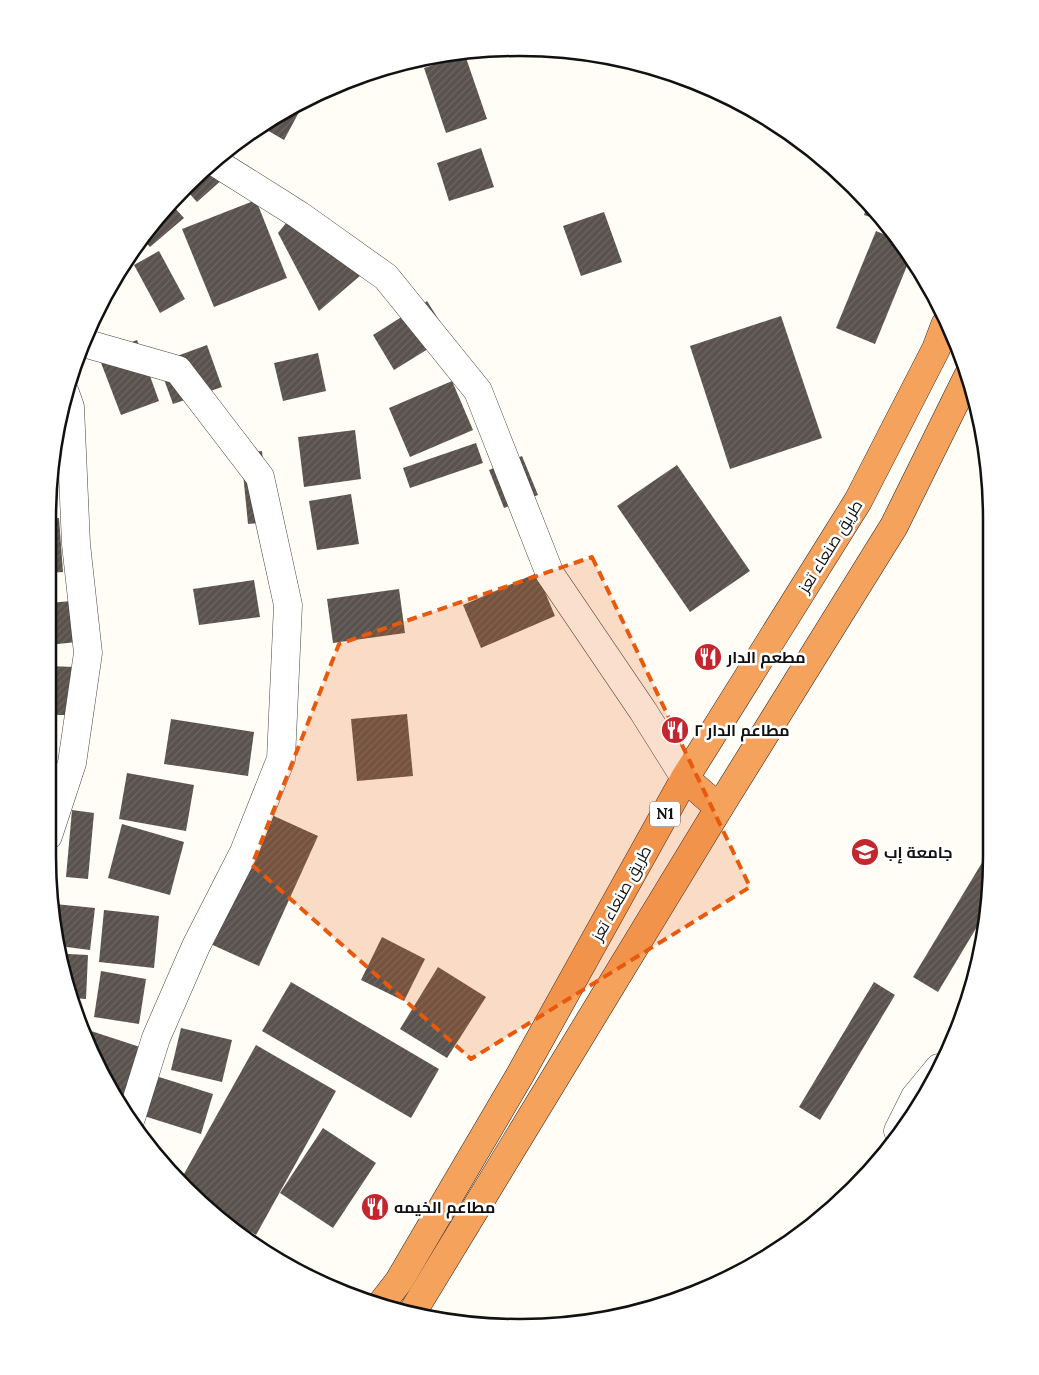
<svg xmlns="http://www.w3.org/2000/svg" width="1039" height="1375" viewBox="0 0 1039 1375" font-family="Lora,Cairo,serif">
  <defs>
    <pattern id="building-hatch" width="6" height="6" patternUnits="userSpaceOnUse" patternTransform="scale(1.25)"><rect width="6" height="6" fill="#5a524d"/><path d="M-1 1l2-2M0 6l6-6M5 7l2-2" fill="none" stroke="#6d6662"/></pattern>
  </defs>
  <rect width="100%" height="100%" fill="#fffdf5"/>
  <!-- building -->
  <g fill="url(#building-hatch)">
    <polygon points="465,55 487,119 446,133 424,68"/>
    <polygon points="305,101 284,140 260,126"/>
    <polygon points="481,148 494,187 449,201 437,163"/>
    <polygon points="215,167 224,178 197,202 188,192"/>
    <polygon points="256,200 287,278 214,307 182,229"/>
    <polygon points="868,203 883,221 864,215"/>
    <polygon points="173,206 184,218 150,247 142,238"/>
    <polygon points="604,212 622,262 581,276 563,226"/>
    <polygon points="290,218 361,275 319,311 278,233"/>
    <polygon points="876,231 898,240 911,256 875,344 836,328"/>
    <polygon points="159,251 185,299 160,313 134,265"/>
    <polygon points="427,301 449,336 394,370 373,335"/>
    <polygon points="781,316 822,438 730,469 690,346"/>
    <polygon points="137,340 159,401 121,415 98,355"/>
    <polygon points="207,345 222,387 173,404 158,363"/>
    <polygon points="318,353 326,391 283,401 274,363"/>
    <polygon points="452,381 473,430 410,457 389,408"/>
    <polygon points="355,430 361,479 304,487 298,437"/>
    <polygon points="476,443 483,463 410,488 403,468"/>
    <polygon points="262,451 269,522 248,524 241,453"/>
    <polygon points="522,456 538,495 504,508 489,470"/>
    <polygon points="677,465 750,571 690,612 617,506"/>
    <polygon points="50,479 54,502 48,502 48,489"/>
    <polygon points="351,494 359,544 317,550 309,501"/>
    <polygon points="59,518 63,572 48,573 48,519"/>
    <polygon points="537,573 555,616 481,648 463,605"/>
    <polygon points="254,580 260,617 199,625 193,589"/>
    <polygon points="399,589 405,633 333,643 327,599"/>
    <polygon points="72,601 77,642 48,645 48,603"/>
    <polygon points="48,666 75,667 74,715 48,715"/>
    <polygon points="407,714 413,776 357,781 351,719"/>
    <polygon points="171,719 254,732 248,776 164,764"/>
    <polygon points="127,773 194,785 186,831 119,819"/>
    <polygon points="72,810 94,813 88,879 66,877"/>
    <polygon points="263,811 318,836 259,966 204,941"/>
    <polygon points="122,824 184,842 170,895 108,878"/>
    <polygon points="983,861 987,863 987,910 938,992 913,977"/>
    <polygon points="55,904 95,908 90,950 59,946"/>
    <polygon points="104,910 159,916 154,968 99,962"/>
    <polygon points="382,937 425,959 404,1001 361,980"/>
    <polygon points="68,954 88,955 86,999 72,998 67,985"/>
    <polygon points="438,967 486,997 447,1058 400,1029"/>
    <polygon points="101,971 146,979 139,1024 94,1017"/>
    <polygon points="291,982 439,1069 411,1118 262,1031"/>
    <polygon points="874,982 895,995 820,1120 799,1107"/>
    <polygon points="181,1028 232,1040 222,1082 171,1070"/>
    <polygon points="85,1029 140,1047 121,1105 111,1092"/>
    <polygon points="256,1045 336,1091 256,1235 222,1215 186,1189 180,1181"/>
    <polygon points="156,1076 213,1094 201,1134 144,1116"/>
    <polygon points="323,1128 376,1163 333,1228 280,1193"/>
  </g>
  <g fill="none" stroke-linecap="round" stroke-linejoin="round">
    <defs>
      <g id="minor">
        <polyline points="218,164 299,215 386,277 478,391 550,574 643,711 685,778"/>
        <polyline points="84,343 178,370 260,477 288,605 281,759 244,852 196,946 156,1038 131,1118"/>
        <polyline points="48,836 72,763 88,653 76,544 70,407 65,393"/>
        <polyline points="898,1131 915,1097 939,1068"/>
      </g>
      <g id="highway">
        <polyline points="685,778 719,808"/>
        <polyline points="382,1303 399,1281 520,1075 685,778 858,501 936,349 945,325"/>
        <polyline points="412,1313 719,808 894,526 968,376"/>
      </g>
    </defs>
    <!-- minor casing -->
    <use href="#minor" stroke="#444" stroke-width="29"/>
    <!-- highway casing -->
    <use href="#highway" stroke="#222" stroke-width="29"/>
    <!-- minor -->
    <use href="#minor" stroke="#fff" stroke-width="28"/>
    <!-- highway -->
    <use href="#highway" stroke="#f5a25d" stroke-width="28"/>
  </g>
  <!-- marked area -->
  <path fill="#e8590c" fill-opacity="0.2" stroke="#e8590c" stroke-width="4" stroke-dasharray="10 6" stroke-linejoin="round" d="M592 557 750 887 471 1059 252 865 339 644Z"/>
  <!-- icons -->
  <defs>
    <symbol id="restaurant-disc" viewBox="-11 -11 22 22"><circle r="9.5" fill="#c4262e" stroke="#fff"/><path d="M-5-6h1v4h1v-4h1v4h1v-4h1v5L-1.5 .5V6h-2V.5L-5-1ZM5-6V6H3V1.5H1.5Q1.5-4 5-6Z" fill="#fff"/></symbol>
    <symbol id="university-disc" viewBox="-11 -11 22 22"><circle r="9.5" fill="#c4262e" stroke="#fff"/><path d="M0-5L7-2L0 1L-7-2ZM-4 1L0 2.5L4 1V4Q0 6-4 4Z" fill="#fff"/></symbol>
  </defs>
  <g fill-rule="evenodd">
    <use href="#restaurant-disc" x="692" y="641" width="32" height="32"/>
    <use href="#restaurant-disc" x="659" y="714" width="32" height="32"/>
    <use href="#university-disc" x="849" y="836" width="32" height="32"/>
    <use href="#restaurant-disc" x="359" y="1191" width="32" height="32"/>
  </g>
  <g text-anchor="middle" stroke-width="5" stroke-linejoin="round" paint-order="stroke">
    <!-- shield labels -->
    <rect fill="#fff" stroke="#585858" stroke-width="1" x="650" y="801.5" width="30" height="25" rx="4"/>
    <g font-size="15" font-weight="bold" fill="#111">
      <text x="665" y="819">N1</text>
    </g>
    <!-- street labels -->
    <g font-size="16" fill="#111" stroke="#fff">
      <text transform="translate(830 546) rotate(-58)" y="6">طريق صنعاء تعز</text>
      <text transform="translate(621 893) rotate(-61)" y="6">طريق صنعاء تعز</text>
    </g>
    <!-- poi labels -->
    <g font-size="16" font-weight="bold" fill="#111" stroke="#fff" text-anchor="start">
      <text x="727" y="663">مطعم الدار</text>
      <text x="694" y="736">مطاعم الدار ٢</text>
      <text x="884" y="858">جامعة إب</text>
      <text x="394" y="1213">مطاعم الخيمه</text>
    </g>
  </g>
  <!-- crop -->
  <path d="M0 0H1039V1375H0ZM519 56H520A463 463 0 0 1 983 519V856A463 463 0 0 1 520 1319H519A463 463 0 0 1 56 856V519A463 463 0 0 1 519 56Z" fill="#fff" fill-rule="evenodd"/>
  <path fill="none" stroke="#111" stroke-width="2.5" d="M519 56H520A463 463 0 0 1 983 519V856A463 463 0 0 1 520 1319H519A463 463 0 0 1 56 856V519A463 463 0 0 1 519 56Z"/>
</svg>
